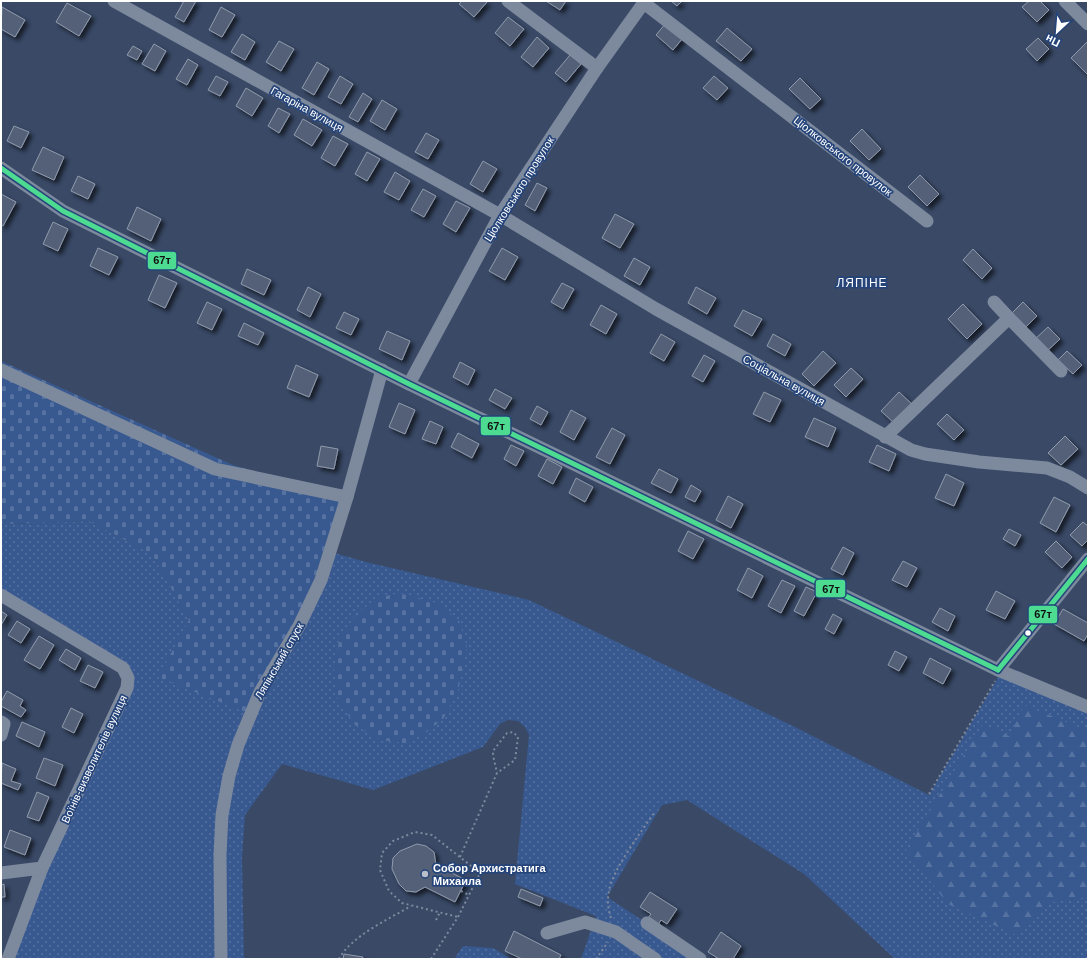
<svg xmlns="http://www.w3.org/2000/svg" width="1089" height="960" viewBox="0 0 1089 960" font-family="Arial,sans-serif">
  <defs>
    <pattern id="green-dots" width="8" height="8" patternUnits="userSpaceOnUse"><rect width="8" height="8" fill="#385990"/><path d="M2 2h.1M6 6h.1" fill="none" stroke="#5672a1" stroke-width="1.8" stroke-linecap="round"/></pattern>
    <pattern id="forest-firs" width="22" height="20" patternUnits="userSpaceOnUse"><rect width="22" height="20" fill="#385990"/><path d="M5 1l3.5 6h-7zM16 11l3.5 6h-7z" fill="#5672a1"/></pattern>
    <pattern id="cemetery-stones" width="16" height="16" patternUnits="userSpaceOnUse"><rect width="16" height="16" fill="#385990"/><path d="M2 7V4a2 2 0 0 1 4 0v3zM10 15v-3a2 2 0 0 1 4 0v3z" fill="#5672a1"/></pattern>
    <filter id="shadow"><feDropShadow dx="3.5" dy="3.5" stdDeviation="2" flood-color="#0009"/></filter>
  </defs>
  <rect width="100%" height="100%" fill="#394966"/>
  <!-- green -->
  <g fill="url(#green-dots)">
    <polygon points="1,521 7,524 89,521 152,554 189,620 225,703 250,714 331,552 366,562 529,600 793,726 929,795 999,676 1088,710 1088,959 895,959 804,874 687,800 662,805 607,897 701,959 581,959 596,916 515,884 529,735 525,727 518,721 508,720 500,724 483,747 373,790 282,764 245,815 242,857 244,959 8,959 128,678 1,595"/>
    <polygon points="463,946 493,948 511,959 454,959"/>
  </g>
  <!-- forest -->
  <polygon fill="url(#forest-firs)" points="1024,705 1088,731 1088,897 1052,902 1018,936 948,904 906,850 983,724 1009,736"/>
  <!-- cemetery -->
  <g fill="url(#cemetery-stones)">
    <polygon points="1,361 233,465 347,497 331,552 250,714 158,677 189,620 152,554 89,521 7,524 1,521"/>
    <polygon points="399,593 437,603 459,621 467,647 458,691 443,719 424,734 405,743 380,740 355,725 338,700 334,671 339,641 356,614 377,598"/>
  </g>
  <!-- building -->
  <g fill="#536178" stroke="#909aac" filter="url(#shadow)">
    <polygon points="184,1 196,1 184,22 175,17"/>
    <polygon points="462,1 486,1 487,2 474,17 459,4"/>
    <polygon points="546,1 566,1 560,10"/>
    <polygon points="671,1 682,1 677,6"/>
    <polygon points="1029,1 1040,1 1049,10 1037,22 1022,7"/>
    <polygon points="67,3 91,16 79,36 56,22"/>
    <polygon points="2,7 25,20 15,37 1,29"/>
    <polygon points="221,7 235,15 222,37 209,30"/>
    <polygon points="508,17 524,29 510,46 495,33"/>
    <polygon points="666,23 683,38 673,50 656,35"/>
    <polygon points="727,28 752,49 741,61 716,41"/>
    <polygon points="242,34 255,42 245,60 231,52"/>
    <polygon points="537,37 549,48 533,67 521,57"/>
    <polygon points="1038,38 1049,49 1037,61 1026,49"/>
    <polygon points="279,41 294,49 281,71 266,62"/>
    <polygon points="1087,42 1088,43 1088,75 1071,58"/>
    <polygon points="154,44 166,51 155,71 142,64"/>
    <polygon points="133,46 142,51 137,60 127,55"/>
    <polygon points="570,55 581,64 566,82 555,73"/>
    <polygon points="188,59 198,65 187,85 176,79"/>
    <polygon points="317,62 329,69 314,95 302,88"/>
    <polygon points="216,76 228,82 220,96 208,90"/>
    <polygon points="340,76 353,84 341,104 328,97"/>
    <polygon points="714,76 728,88 717,100 703,88"/>
    <polygon points="800,78 821,99 810,109 789,89"/>
    <polygon points="246,88 263,98 252,116 236,106"/>
    <polygon points="363,93 372,99 358,122 349,117"/>
    <polygon points="382,100 397,109 385,130 370,121"/>
    <polygon points="278,108 290,114 279,133 268,126"/>
    <polygon points="303,119 322,130 312,146 294,135"/>
    <polygon points="14,126 29,132 21,148 7,141"/>
    <polygon points="862,129 881,149 869,160 850,141"/>
    <polygon points="426,133 439,140 428,159 415,152"/>
    <polygon points="333,136 348,144 335,166 321,158"/>
    <polygon points="43,147 64,157 54,180 32,170"/>
    <polygon points="367,152 380,159 367,181 355,174"/>
    <polygon points="483,161 497,169 483,192 470,184"/>
    <polygon points="395,172 410,181 399,200 384,192"/>
    <polygon points="920,175 939,194 927,206 908,187"/>
    <polygon points="78,176 95,184 88,199 71,191"/>
    <polygon points="537,183 547,188 535,211 525,205"/>
    <polygon points="423,189 436,196 424,217 411,210"/>
    <polygon points="1,194 16,202 3,226 1,225"/>
    <polygon points="456,201 470,208 456,232 443,224"/>
    <polygon points="137,207 161,219 151,241 127,229"/>
    <polygon points="615,214 634,224 620,248 602,238"/>
    <polygon points="53,222 68,229 58,251 43,244"/>
    <polygon points="98,248 118,257 109,275 90,266"/>
    <polygon points="502,248 518,257 505,280 489,271"/>
    <polygon points="973,249 992,268 982,279 963,260"/>
    <polygon points="634,258 650,267 640,285 624,276"/>
    <polygon points="247,269 271,280 264,295 241,284"/>
    <polygon points="159,275 177,283 165,308 148,300"/>
    <polygon points="562,283 574,289 563,309 551,302"/>
    <polygon points="308,287 321,294 310,317 297,310"/>
    <polygon points="696,287 716,298 707,314 688,303"/>
    <polygon points="207,302 222,309 212,330 197,323"/>
    <polygon points="1023,302 1037,316 1024,329 1010,315"/>
    <polygon points="963,304 982,324 967,339 948,319"/>
    <polygon points="601,305 617,314 606,334 590,325"/>
    <polygon points="743,310 762,319 752,336 734,326"/>
    <polygon points="344,312 359,319 351,335 336,328"/>
    <polygon points="244,323 264,333 258,345 238,336"/>
    <polygon points="1048,327 1060,339 1046,352 1034,340"/>
    <polygon points="387,331 410,341 402,360 379,349"/>
    <polygon points="661,334 675,342 664,361 650,353"/>
    <polygon points="773,334 791,344 785,356 767,346"/>
    <polygon points="823,351 836,363 814,386 802,374"/>
    <polygon points="1067,351 1082,365 1073,374 1058,360"/>
    <polygon points="704,355 715,361 703,382 692,376"/>
    <polygon points="460,362 475,370 468,385 453,377"/>
    <polygon points="296,365 318,375 309,397 287,388"/>
    <polygon points="851,368 863,379 846,397 834,385"/>
    <polygon points="495,389 512,398 505,409 489,400"/>
    <polygon points="764,392 781,400 770,422 753,414"/>
    <polygon points="899,392 913,405 895,424 881,411"/>
    <polygon points="399,403 415,410 405,434 389,427"/>
    <polygon points="537,406 548,412 541,425 530,419"/>
    <polygon points="571,410 586,418 574,440 560,432"/>
    <polygon points="947,414 964,430 954,440 937,424"/>
    <polygon points="814,418 836,428 828,447 805,437"/>
    <polygon points="430,421 443,427 436,444 422,439"/>
    <polygon points="612,428 625,435 610,464 596,457"/>
    <polygon points="458,433 479,444 472,458 451,447"/>
    <polygon points="1065,436 1078,449 1061,465 1048,453"/>
    <polygon points="511,445 524,451 516,466 504,459"/>
    <polygon points="877,445 896,454 889,471 869,462"/>
    <polygon points="321,446 338,449 334,469 317,466"/>
    <polygon points="547,459 562,467 553,484 538,476"/>
    <polygon points="659,469 678,479 671,493 651,483"/>
    <polygon points="946,474 964,483 954,506 935,498"/>
    <polygon points="576,478 593,487 585,502 569,493"/>
    <polygon points="691,485 701,491 695,502 685,497"/>
    <polygon points="728,496 743,504 731,528 716,520"/>
    <polygon points="1054,497 1070,505 1056,532 1040,523"/>
    <polygon points="1083,522 1088,526 1088,540 1082,546 1070,535"/>
    <polygon points="1009,529 1021,535 1015,546 1003,539"/>
    <polygon points="688,531 704,539 693,559 678,551"/>
    <polygon points="1056,541 1072,557 1062,568 1045,552"/>
    <polygon points="843,547 854,553 843,575 831,569"/>
    <polygon points="903,561 917,568 907,587 892,580"/>
    <polygon points="748,568 763,576 752,598 737,590"/>
    <polygon points="782,580 795,586 781,613 768,606"/>
    <polygon points="806,587 817,592 804,616 794,611"/>
    <polygon points="996,591 1015,601 1005,619 986,610"/>
    <polygon points="940,608 955,616 948,631 932,622"/>
    <polygon points="1063,609 1088,623 1088,634 1084,641 1054,624"/>
    <polygon points="1,611 7,615 1,625"/>
    <polygon points="833,614 842,619 834,634 825,629"/>
    <polygon points="17,621 30,629 21,643 8,635"/>
    <polygon points="39,636 54,645 40,669 24,660"/>
    <polygon points="66,649 81,658 75,670 59,660"/>
    <polygon points="895,651 907,657 899,671 888,665"/>
    <polygon points="930,658 951,669 943,684 923,673"/>
    <polygon points="88,665 103,672 95,688 80,681"/>
    <polygon points="7,691 23,700 20,706 26,710 21,717 1,706 1,702"/>
    <polygon points="71,708 83,714 74,733 62,727"/>
    <polygon points="22,722 45,732 39,747 16,736"/>
    <polygon points="44,758 63,765 55,786 36,778"/>
    <polygon points="2,763 16,769 11,781 21,784 18,790 1,783"/>
    <polygon points="37,792 49,797 39,821 27,817"/>
    <polygon points="10,830 31,838 25,855 4,847"/>
    <polygon points="417,844 426,846 434,852 436,865 466,880 455,902 425,887 416,892 406,891 399,884 392,869 393,858 400,851"/>
    <polygon points="4,884 5,897 1,897 1,885"/>
    <polygon points="521,889 543,898 540,906 518,897"/>
    <polygon points="650,892 677,909 667,924 661,920 658,925 648,918 651,914 640,907"/>
    <polygon points="514,931 561,955 559,959 522,959 505,951"/>
    <polygon points="721,932 741,946 733,959 719,959 708,952"/>
    <polygon points="344,954 363,957 362,959 343,959"/>
  </g>
  <g fill="none" stroke-linecap="round" stroke-linejoin="round">
    <!-- path -->
    <g stroke="#7d899d" stroke-width="2" stroke-dasharray="2 3" stroke-linecap="butt">
      <polyline points="929,794 995,681"/>
      <polyline points="460,857 497,773 515,760 518,737 513,732 507,733 493,751 493,755 497,773"/>
      <polyline points="461,891 469,895"/>
      <path d="M611 918C608 909 607 901 609 891 612 870 642 831 654 813"/>
      <polyline points="436,920 440,912"/>
      <path d="M339 959C351 936 389 919 411 906"/>
      <polyline points="431,959 458,917 480,873 432,835 415,832 393,841 382,853 380,870 389,891 402,903 458,917"/>
      <polyline points="596,959 608,942"/>
    </g>
    <!-- minor -->
    <g stroke="#7d899d" stroke-width="13">
      <polyline points="114,1 500,215 656,309 911,450 925,454 979,462 1047,468 1070,477 1088,488"/>
      <polyline points="508,1 597,68"/>
      <polyline points="1065,1 1088,24"/>
      <polyline points="644,3 927,221"/>
      <polyline points="1,168 63,211 409,384 998,670 1088,707"/>
      <polyline points="1009,318 1061,371"/>
      <polyline points="1,370 215,469 347,497"/>
      <polyline points="409,384 500,215 597,68 645,1"/>
      <polyline points="885,437 1009,318 994,302"/>
      <polyline points="1,595 123,668 128,678 127,688 42,868 8,959"/>
      <polyline points="998,670 1088,559"/>
      <polyline points="1,722 4,724 1,735"/>
      <polyline points="1,873 42,868"/>
      <polyline points="647,923 700,959"/>
      <polyline points="547,933 585,922 616,932 655,959"/>
      <polyline points="221,959 220,855 222,815 229,776 238,745 260,692 299,626 321,580 347,497 382,370"/>
    </g>
    <defs>
      <g id="bus-1">
        <polyline points="1,168 63,211 409,384 998,670"/>
        <polyline points="998,670 1088,559"/>
      </g>
    </defs>
    <!-- bus-1 casing -->
    <use href="#bus-1" stroke="#25447a" stroke-width="8"/>
    <!-- bus-1 -->
    <use href="#bus-1" stroke="#4ddb92" stroke-width="5"/>
  </g>
  <!-- markers -->
  <circle fill="#fff" stroke="#25447a" stroke-width="1.5" cx="1028" cy="633" r="3.5"/>
  <circle fill="#babfc9" stroke="#25447a" stroke-width="1.5" cx="425" cy="874" r="4"/>
  <g text-anchor="middle" stroke-width="3.5" stroke-linejoin="round" paint-order="stroke">
    <!-- street labels -->
    <g font-size="11" fill="#fff" stroke="#25447a">
      <text transform="translate(307 109) rotate(29)" y="4">Гагаріна вулиця</text>
      <text transform="translate(843 156) rotate(38)" y="4">Ціолковського провулок</text>
      <text transform="translate(519 189) rotate(-58)" y="4">Ціолковського провулок</text>
      <text transform="translate(784 380) rotate(29)" y="4">Соціальна вулиця</text>
      <text transform="translate(279 661) rotate(-60)" y="4">Ляпінський спуск</text>
      <text transform="translate(94 759) rotate(-65)" y="4">Воїнів-визволителів вулиця</text>
    </g>
    <!-- poi labels -->
    <g font-size="11" font-weight="bold" fill="#fff" stroke="#25447a" text-anchor="start">
      <text x="433" y="872">Собор Архистратига<tspan x="433" dy="13">Михаила</tspan></text>
    </g>
    <!-- neighbourhood labels -->
    <g font-size="12" letter-spacing="1" fill="#fff" stroke="#25447a">
      <text x="862" y="287">ЛЯПІНЕ</text>
    </g>
  </g>
  <g stroke="#25447a" stroke-width="1.5">
    <rect x="147" y="251" width="30" height="19" rx="4" fill="#4ddb92"/>
    <rect x="480" y="416" width="31" height="20" rx="4" fill="#4ddb92"/>
    <rect x="815" y="579" width="31" height="19" rx="4" fill="#4ddb92"/>
    <rect x="1028" y="605" width="30" height="19" rx="4" fill="#4ddb92"/>
  </g>
  <g font-size="11" text-anchor="middle" font-weight="bold" fill="#111">
    <text x="162" y="264">67т</text>
    <text x="496" y="430">67т</text>
    <text x="831" y="593">67т</text>
    <text x="1043" y="618">67т</text>
  </g>
  <!-- border -->
  <rect width="1089" height="960" fill="none" stroke="#ffffff" stroke-width="4"/>
  <!-- north arrow -->
  <g transform="translate(1057 32) rotate(206)" stroke="#25447a" stroke-width="3" paint-order="stroke">
  <path d="M0-3L7 15L0 10L-7 15Z" fill="#ffffff"/>
  <text y="-6" font-size="11" font-weight="bold" text-anchor="middle" fill="#ffffff">Пн</text>
  </g>
</svg>
